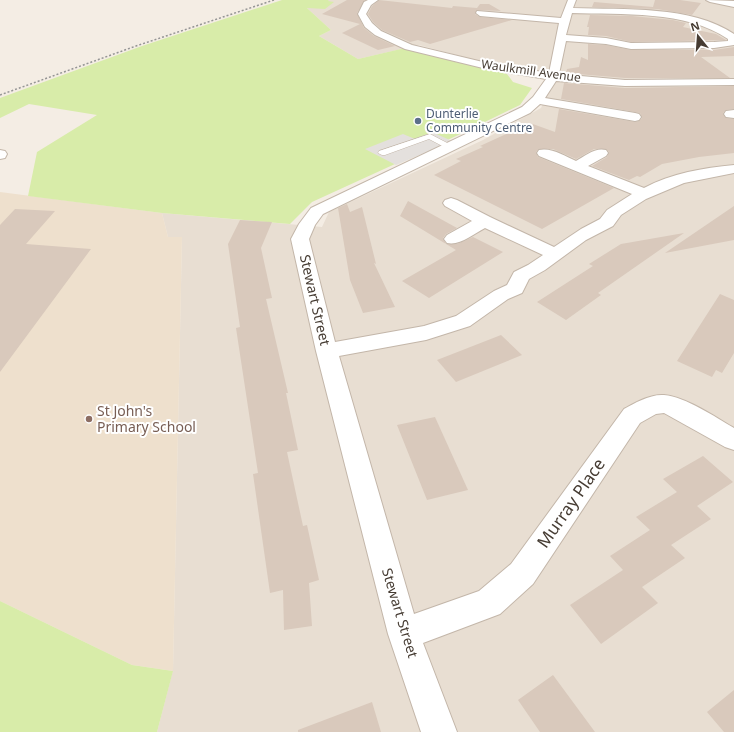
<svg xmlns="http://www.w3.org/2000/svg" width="734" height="732" viewBox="0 0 734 732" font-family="'Noto Sans',sans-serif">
  <rect width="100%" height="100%" fill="#f4ede4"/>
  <!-- residential -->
  <polygon fill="#e8ded2" points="329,0 734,0 734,732 157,732 173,670 182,237 168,237 162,213 322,227 329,212 483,140 541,108 557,74 475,60 419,45 358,59 319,36 331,30 307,8"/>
  <!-- education -->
  <polygon fill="#eee0cd" points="0,192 162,213 168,237 182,237 173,671 132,665 0,601"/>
  <!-- green -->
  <g fill="#d8eca9">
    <polygon points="282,0 329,0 328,1 334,2 325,9 307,8 331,30 319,36 358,59 405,48 507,74 513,82 532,88 520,105 454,137 312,202 290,224 162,213 28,196 37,152 97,115 29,104 0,118 0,98 142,46"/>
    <polygon points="0,601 132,665 173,671 157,732 0,732"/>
  </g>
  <!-- parking -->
  <polygon fill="#e4e0dd" points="432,132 452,141 396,165 365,149 403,134 415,139"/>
  <!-- building -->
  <g fill="#d9c9bc">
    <polygon points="347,0 365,0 357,13 364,28 374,36 395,46 378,50 342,33 360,24 322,14"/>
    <polygon points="379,0 452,8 453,6 477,8 480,4 489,4 501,11 477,10 475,14 480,17 512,20 430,44 418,40 410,42 382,30 373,22 368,14 372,6"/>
    <polygon points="655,0 680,0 701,3 692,15 657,9 592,7 594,2 653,7"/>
    <polygon points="590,15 632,16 673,20 686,23 683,27 716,34 726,40 631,42 606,36 588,35 589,27 587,27"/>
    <polygon points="588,44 606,45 631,50 714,50 734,47 734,56 701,57 730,78 625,78 566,73 567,69 579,67 581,57 588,60"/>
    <polygon points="564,83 625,88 734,86 734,109 726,110 723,113 726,118 734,119 734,153 699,157 662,164 640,177 637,176 629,180 592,166 607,157 609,152 606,149 594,149 576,159 553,149 539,149 536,152 538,157 614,188 542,229 434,175 461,161 456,159 483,147 480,146 530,123 555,132 559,109 635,122 639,121 642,118 640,113 635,112 561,99"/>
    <polygon points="408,201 457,228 446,234 443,238 446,244 400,216"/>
    <polygon points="347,204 350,212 362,207 376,264 374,263 395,307 363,313 350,280 338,208"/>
    <polygon points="734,206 734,240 665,253"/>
    <polygon points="15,209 55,211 26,244 91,249 0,372 0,225"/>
    <polygon points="240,220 272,222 261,248 272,298 266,299 288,393 286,393 298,450 287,452 303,526 307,525 319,580 309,583 312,626 284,630 283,590 270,593 253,474 258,473 236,328 240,327 228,244"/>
    <polygon points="684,233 598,293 601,295 566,320 537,302 593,266 589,264 621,244"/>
    <polygon points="473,237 503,252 429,298 402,281 456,250 446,244 457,244"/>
    <polygon points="720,294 734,300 734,353 722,373 716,370 712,377 677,361"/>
    <polygon points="501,335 522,355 456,382 437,360"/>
    <polygon points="435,417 468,490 427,500 397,425"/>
    <polygon points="703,456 733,482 697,506 711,519 671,545 685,558 642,587 658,603 601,644 570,605 623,570 610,556 650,530 636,517 677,492 663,479"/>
    <polygon points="553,675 595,732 540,732 518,700"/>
    <polygon points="734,690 734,732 724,732 707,712"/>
    <polygon points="372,702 381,732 298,732 298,730"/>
  </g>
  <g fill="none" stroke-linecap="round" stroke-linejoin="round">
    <defs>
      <polygon id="service" points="430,134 453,146 452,148 446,148 429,139 385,155 382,155 378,153 379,151"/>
      <g id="minor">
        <path d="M368 0H378L371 5 366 14 372 23 381 31 412 45 487 63 549 73 559 23 480 16 476 13 477 11 561 18 568 0H576L573 8C624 10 691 5 734 34V45L714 48 631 49 606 44 566 41 559 74 625 80 734 79V85L625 86 556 81 545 98 635 113 639 114 641 117 639 120 635 121 540 104 530 113 323 214 315 225 309 239 335 342 424 326 456 316 494 291 507 285 514 272 528 265 543 255 485 228C473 234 460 246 447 243L444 239 447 235 472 221 445 206 443 203 445 200 451 198 457 200 490 217 554 247 581 229 600 219 607 210 632 194 539 156 537 153 539 150C551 147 565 156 576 161 585 156 595 147 606 150L608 153 606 156 588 166 644 188C672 173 703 168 734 165V173L684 183 646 199 621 215 613 226 586 240 545 270 529 279 522 293 508 299 470 326 426 340 339 356 414 614 479 591 511 564 624 409C635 403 650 394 664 395 686 397 715 417 734 428V450L725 447 664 413 656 414 640 423 533 584 500 614 423 643 457 732H421L388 634 316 351 291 239 299 224 311 208 522 107 533 97 546 79 487 69 405 49 375 35 365 27 358 14 364 2ZM572 13C621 15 686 10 728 39V41L714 42 631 43 606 38 566 35Z"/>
        <polygon points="706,0 734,1 734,7 710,2"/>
        <polygon points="734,110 734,118 726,117 724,114 726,111"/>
        <polygon points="0,150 5,151 7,154 5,158 0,159"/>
      </g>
    </defs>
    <!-- service casing -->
    <use href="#service" stroke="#c3b6a9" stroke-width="1"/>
    <!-- minor casing -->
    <use href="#minor" stroke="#c3b6a9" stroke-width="2"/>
    <!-- service -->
    <use href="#service" fill="#fff" fill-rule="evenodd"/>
    <!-- minor -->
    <use href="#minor" fill="#fff" fill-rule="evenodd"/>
    <!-- rail -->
    <polyline stroke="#959595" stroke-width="1.5" stroke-dasharray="2 2" stroke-linecap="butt" points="0,95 136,46 274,0"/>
  </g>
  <!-- markers -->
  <circle fill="#5c6f8a" stroke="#fff" stroke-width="1.5" cx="418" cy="121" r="4"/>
  <circle fill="#8d6e63" stroke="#fff" stroke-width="1.5" cx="89" cy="419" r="4"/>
  <g text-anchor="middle" stroke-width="4" stroke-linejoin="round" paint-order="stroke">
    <!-- far-street labels -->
    <g font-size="12" fill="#463c33" stroke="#fff">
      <text transform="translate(531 71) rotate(8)" y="4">Waulkmill Avenue</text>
    </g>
    <!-- far-service labels -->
    <g font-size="12" fill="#4e5e75" stroke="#fff" text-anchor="start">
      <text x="426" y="118">Dunterlie<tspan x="426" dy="14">Community Centre</tspan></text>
    </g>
    <!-- street labels -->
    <g font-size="14" fill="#463c33" stroke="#fff">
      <text transform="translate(315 300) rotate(77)" y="5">Stewart Street</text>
      <text transform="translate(400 613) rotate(73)" y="5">Stewart Street</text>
    </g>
    <!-- education labels -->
    <g font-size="14" fill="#785e54" stroke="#fff" text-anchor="start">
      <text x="97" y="416">St John's<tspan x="97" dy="16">Primary School</tspan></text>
    </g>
    <!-- near-street labels -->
    <g font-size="17" fill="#463c33" stroke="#fff">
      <text transform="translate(571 503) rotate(-55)" y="6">Murray Place</text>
    </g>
  </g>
  <!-- north arrow -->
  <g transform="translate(698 36) rotate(343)" stroke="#ffffff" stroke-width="3" paint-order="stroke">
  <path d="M0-3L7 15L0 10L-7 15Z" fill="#463c33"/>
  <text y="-6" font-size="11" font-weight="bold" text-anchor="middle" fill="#463c33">N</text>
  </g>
</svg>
